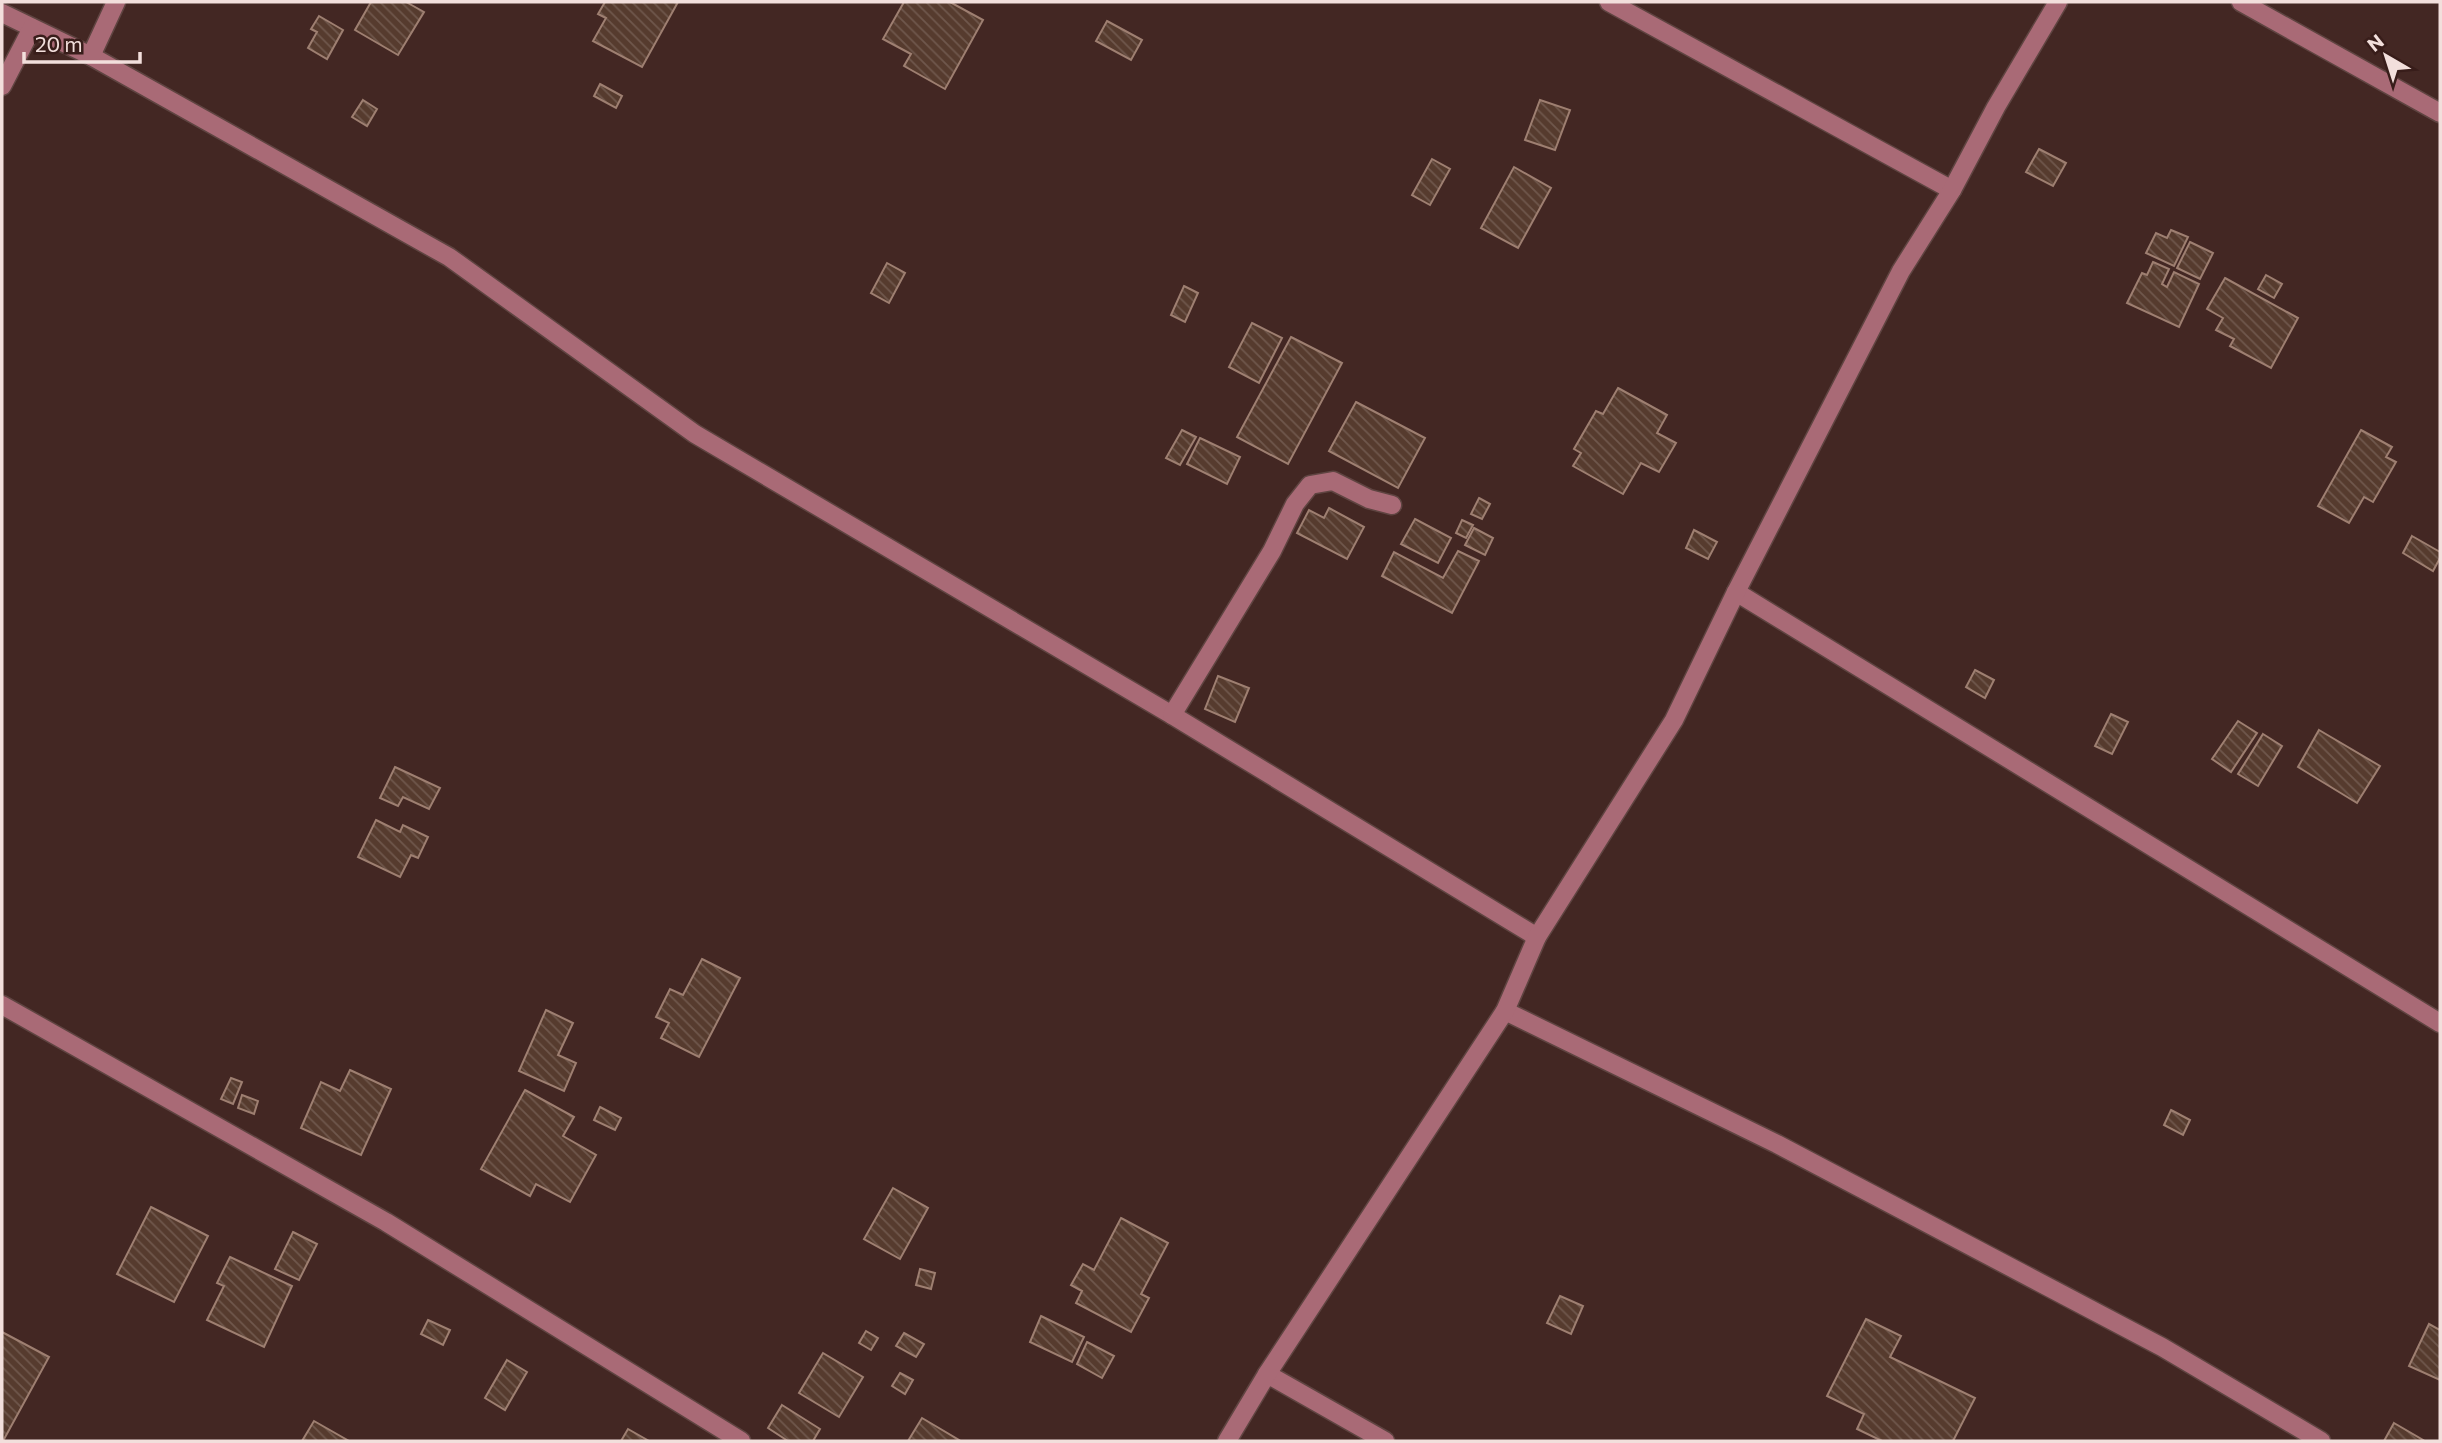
<svg xmlns="http://www.w3.org/2000/svg" width="2442" height="1443" viewBox="0 0 2442 1443" font-family="Commissioner,sans-serif">
  <defs>
    <pattern id="building-back-hatch" width="6" height="6" patternUnits="userSpaceOnUse" patternTransform="scale(1.75)"><rect width="6" height="6" fill="#563b2e"/><path d="M-1 5l2 2M0 0l6 6M5-1l2 2" fill="none" stroke="#6f574c"/></pattern>
  </defs>
  <rect width="100%" height="100%" fill="#432723"/>
  <!-- building -->
  <g fill="url(#building-back-hatch)" stroke="#9e7f71" stroke-width="2">
    <polygon points="371,2 406,2 424,12 398,55 355,30"/>
    <polygon points="605,2 678,2 642,67 593,41 606,18 598,14"/>
    <polygon points="904,2 950,2 983,20 945,89 904,66 911,54 883,39"/>
    <polygon points="319,16 343,30 327,59 308,48 317,32 311,29"/>
    <polygon points="1107,21 1142,40 1131,60 1096,41"/>
    <polygon points="600,84 622,96 616,108 594,96"/>
    <polygon points="363,100 377,109 367,126 352,117"/>
    <polygon points="1540,100 1570,110 1555,150 1525,140"/>
    <polygon points="2039,149 2066,163 2053,186 2026,172"/>
    <polygon points="1432,159 1450,169 1430,205 1412,195"/>
    <polygon points="1514,167 1551,188 1518,248 1481,228"/>
    <polygon points="2171,230 2188,237 2174,266 2146,253 2156,233 2167,238"/>
    <polygon points="2190,242 2213,253 2200,279 2177,268"/>
    <polygon points="2153,262 2169,269 2162,284 2167,287 2174,272 2199,284 2179,327 2127,303 2142,273 2147,275"/>
    <polygon points="887,263 905,273 889,303 871,293"/>
    <polygon points="2266,275 2282,284 2274,298 2258,289"/>
    <polygon points="2225,278 2298,318 2271,368 2230,346 2234,339 2216,330 2223,318 2207,309"/>
    <polygon points="1184,286 1198,293 1185,322 1171,315"/>
    <polygon points="1252,323 1282,338 1259,383 1229,367"/>
    <polygon points="1291,337 1342,363 1288,464 1237,437"/>
    <polygon points="1618,388 1667,415 1657,433 1676,443 1659,472 1641,463 1623,494 1573,466 1581,453 1574,449 1596,411 1603,414"/>
    <polygon points="1356,402 1425,438 1398,488 1329,451"/>
    <polygon points="1182,430 1196,437 1180,465 1166,458"/>
    <polygon points="2361,430 2392,447 2386,457 2396,462 2373,502 2364,497 2349,523 2318,506"/>
    <polygon points="1200,438 1240,457 1227,484 1187,464"/>
    <polygon points="1479,498 1490,504 1482,519 1471,514"/>
    <polygon points="1329,508 1364,527 1347,559 1297,533 1309,510 1324,518"/>
    <polygon points="1415,519 1451,538 1438,563 1401,544"/>
    <polygon points="1462,520 1473,525 1466,538 1456,533"/>
    <polygon points="1474,528 1493,538 1485,555 1465,545"/>
    <polygon points="1694,530 1717,542 1708,559 1686,548"/>
    <polygon points="2412,536 2440,552 2440,558 2433,571 2403,553"/>
    <polygon points="1458,551 1479,561 1452,613 1382,576 1394,552 1443,578"/>
    <polygon points="1975,670 1994,680 1985,698 1966,687"/>
    <polygon points="1218,676 1249,688 1235,722 1205,709"/>
    <polygon points="2111,714 2128,722 2112,754 2095,746"/>
    <polygon points="2238,721 2257,733 2231,772 2212,759"/>
    <polygon points="2319,730 2380,766 2357,803 2298,767"/>
    <polygon points="2263,734 2282,746 2258,786 2238,774"/>
    <polygon points="395,767 440,788 429,809 403,797 398,806 380,798"/>
    <polygon points="376,820 400,832 403,825 428,837 418,858 411,855 400,877 358,857"/>
    <polygon points="702,959 740,978 699,1057 661,1038 669,1023 656,1017 670,989 683,995"/>
    <polygon points="546,1010 573,1023 558,1055 576,1063 564,1091 519,1071"/>
    <polygon points="350,1070 391,1089 361,1155 301,1128 321,1082 340,1091"/>
    <polygon points="231,1078 242,1082 233,1104 221,1099"/>
    <polygon points="525,1090 574,1117 563,1136 596,1155 570,1202 536,1184 530,1196 481,1169"/>
    <polygon points="242,1095 258,1101 254,1114 238,1108"/>
    <polygon points="600,1107 621,1118 615,1130 594,1120"/>
    <polygon points="2171,1110 2190,1120 2183,1135 2164,1125"/>
    <polygon points="893,1188 928,1208 900,1259 864,1239"/>
    <polygon points="151,1207 208,1236 174,1302 117,1274"/>
    <polygon points="1121,1218 1168,1243 1141,1294 1149,1298 1131,1332 1076,1303 1082,1291 1071,1285 1083,1264 1094,1270"/>
    <polygon points="293,1232 317,1244 299,1280 275,1269"/>
    <polygon points="230,1257 292,1286 264,1347 207,1320 224,1286 217,1283"/>
    <polygon points="920,1269 935,1273 931,1289 916,1285"/>
    <polygon points="1560,1296 1583,1306 1571,1334 1547,1323"/>
    <polygon points="1041,1316 1084,1337 1072,1362 1030,1342"/>
    <polygon points="1866,1319 1901,1336 1890,1357 1975,1398 1953,1441 1882,1441 1857,1429 1864,1414 1827,1396"/>
    <polygon points="428,1320 450,1330 443,1345 421,1334"/>
    <polygon points="2429,1324 2440,1330 2440,1380 2409,1366"/>
    <polygon points="866,1331 878,1338 871,1350 859,1343"/>
    <polygon points="2,1332 49,1357 3,1441 2,1441"/>
    <polygon points="904,1333 924,1344 916,1357 896,1346"/>
    <polygon points="1087,1342 1114,1356 1102,1378 1077,1364"/>
    <polygon points="823,1353 863,1377 839,1417 799,1393"/>
    <polygon points="507,1360 527,1372 505,1410 485,1398"/>
    <polygon points="900,1373 913,1380 905,1394 892,1386"/>
    <polygon points="782,1405 820,1429 813,1441 788,1441 768,1428"/>
    <polygon points="922,1418 959,1440 958,1441 908,1441"/>
    <polygon points="314,1421 349,1441 302,1441"/>
    <polygon points="2394,1423 2423,1440 2422,1441 2384,1441"/>
    <polygon points="628,1429 649,1441 621,1441"/>
  </g>
  <g fill="none" stroke-linecap="round" stroke-linejoin="round">
    <defs>
      <g id="minor">
        <polyline points="1609,2 1952,190"/>
        <polyline points="2241,2 2440,113"/>
        <polyline points="2,13 91,56 449,257 695,434 1172,715 1537,937"/>
        <polyline points="91,56 116,2"/>
        <polyline points="2,86 32,28"/>
        <polyline points="1736,592 2440,1023"/>
        <polyline points="1172,715 1272,551 1295,504 1310,485 1333,481 1369,499 1392,505"/>
        <polyline points="2,1005 386,1222 741,1441"/>
        <polyline points="1505,1011 1777,1144 2162,1347 2321,1441"/>
        <polyline points="1267,1374 1385,1441"/>
        <polyline points="1227,1441 1267,1374 1505,1011 1537,937 1674,720 1736,592 1901,271 1952,190 1996,107 2058,2"/>
      </g>
    </defs>
    <!-- minor casing -->
    <use href="#minor" stroke="#5f4441" stroke-width="21"/>
    <!-- minor -->
    <use href="#minor" stroke="#a96a76" stroke-width="18"/>
  </g>
  <!-- border -->
  <rect width="2442" height="1443" fill="none" stroke="#f2dfdc" stroke-width="7"/>
  <!-- north arrow -->
  <g transform="translate(2386 56) rotate(321)" stroke="#381d1a" stroke-width="5" paint-order="stroke">
  <path d="M0-5L12 26L0 18L-12 26Z" fill="#f2dfdc"/>
  <text y="-10" font-size="19" font-weight="bold" text-anchor="middle" fill="#f2dfdc">N</text>
  </g>
  <!-- scale -->
  <path d="M24 52v10h116v-10" fill="none" stroke="#f2dfdc" stroke-width="3.5"/>
  <text x="35" y="52" font-size="21" fill="#f2dfdc" stroke="#381d1a" stroke-width="5" paint-order="stroke">20 m</text>
</svg>
